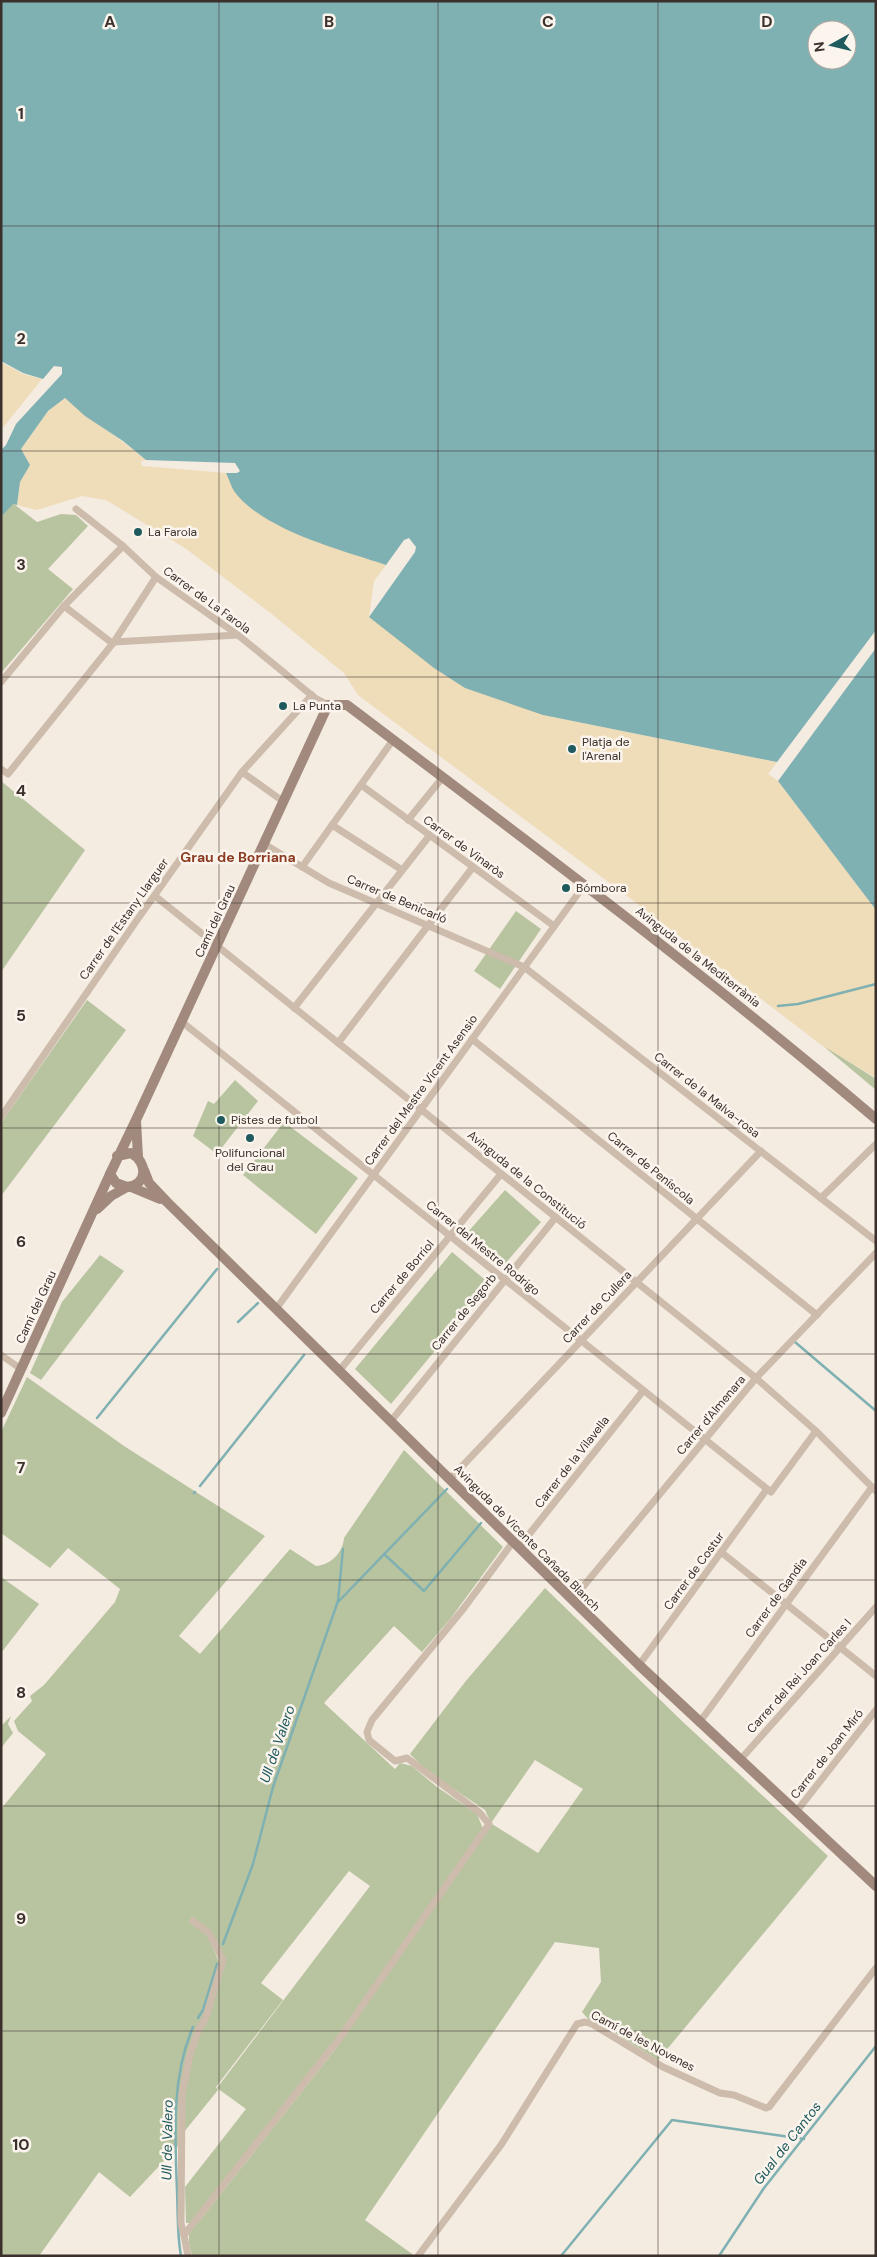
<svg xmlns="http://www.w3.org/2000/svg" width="877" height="2257" viewBox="0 0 877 2257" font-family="'DM Sans',sans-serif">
  <rect width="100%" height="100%" fill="#f4ebe1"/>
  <!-- green -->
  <g fill="#b8c4a0">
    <polygon points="1,494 37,522 61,514 76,515 88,526 48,569 73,589 1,673"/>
    <polygon points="1,781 85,850 1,972"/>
    <polygon points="516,911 541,929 500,989 474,971"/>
    <polygon points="87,1000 126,1030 1,1196 1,1123"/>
    <polygon points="821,1044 876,1079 876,1090"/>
    <polygon points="235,1080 258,1101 217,1154 193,1136 208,1101 214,1104"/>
    <polygon points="284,1122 358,1178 316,1234 243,1175"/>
    <polygon points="505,1190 541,1222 504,1265 467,1233"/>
    <polygon points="452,1252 490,1284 391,1404 355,1369"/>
    <polygon points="100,1255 124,1271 41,1380 30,1373 62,1302"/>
    <path d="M27 1377 124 1446 265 1536 179 1636 200 1654 290 1549 316 1566C331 1565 343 1552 344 1538L404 1450 503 1547 451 1618 422 1652 394 1626 324 1703 395 1769 400 1763 412 1766 437 1787 477 1814 483 1829 331 2045 193 2220 190 2223H186L185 2187 246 2109 217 2088 370 1886 349 1871 261 1983 283 2000 216 2087 218 2090 184 2132V2096L191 2055 199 2032 207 2016 225 1962 210 1931 192 1917 189 1922 207 1934 220 1964 205 2013 197 2028 185 2065 179 2096 178 2146 130 2197 99 2172 39 2256H1V1809L46 1754 18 1731 14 1721 32 1701 30 1696 44 1685 115 1602 120 1589 68 1548 50 1568 1 1533V1432Z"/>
    <polygon points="1,1577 39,1604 1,1653"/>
    <polygon points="545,1588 684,1723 828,1856 658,2060 616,2034 589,2020 582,2012 601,1982 599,1948 555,1942 365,2220 415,2256 192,2256 189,2244 189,2234 334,2051 492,1824 538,1853 583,1789 535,1760 491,1823 485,1810 427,1771 410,1754 465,1682"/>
    <polygon points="11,1716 8,1724 13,1733 1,1748 1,1726"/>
  </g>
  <!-- sand -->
  <g fill="#efdcb8">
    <polygon points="1,362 23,374 42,379 1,430"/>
    <path d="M65 398C91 421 120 438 146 460L141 461 142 466 226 473 234 490 270 521 306 538 386 565 374 581 369 617 543 715 777 762 768 774 778 781 876 910V1078L820 1044 627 896 358 695 344 673 273 615 185 548 106 500 82 496 37 510 17 505 20 482 30 465 21 449 48 411Z"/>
  </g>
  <!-- water -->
  <g fill="#7fb0b2" fill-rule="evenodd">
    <path d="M1 1H876V630L777 762 543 715 465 688 434 668 369 617 415 552 416 547 409 538 404 540 386 565C341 550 262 530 234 491 231 486 229 479 226 473H237L240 471 235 463 146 460 123 441 85 416 65 398 48 411 21 449 30 465 20 482 17 505 13 504 1 517V450L6 445 16 424 62 374V367L54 366 43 379 23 373 1 361ZM817 30H847V60H817Z"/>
    <polygon points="876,648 876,910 778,781"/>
  </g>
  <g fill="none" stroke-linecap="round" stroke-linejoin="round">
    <!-- stream -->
    <g stroke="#7fb0b2" stroke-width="2.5">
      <polyline points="778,1006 798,1004 876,984"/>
      <polyline points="238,1322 258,1303"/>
      <polyline points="795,1342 876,1411"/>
      <polyline points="97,1418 217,1269"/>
      <polyline points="200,1486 304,1355"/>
      <polyline points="194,1493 195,1492"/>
      <polyline points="384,1554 424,1591 481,1523"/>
      <polyline points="338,1602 447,1489"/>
      <polyline points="223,1944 253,1864 273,1787 338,1601 343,1549"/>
      <polyline points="198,2018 203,2010 217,1964"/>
      <path d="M181 2256C177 2234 178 2212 177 2190 175 2136 171 2078 193 2027"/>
      <polyline points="561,2256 672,2120 804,2139"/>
      <polyline points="719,2256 764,2188 876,2046"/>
    </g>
    <!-- street -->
    <g stroke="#cdbbac" stroke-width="7">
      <polyline points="76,509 123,546 156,577 238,635 315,698 328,705"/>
      <polyline points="64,606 112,643"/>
      <polyline points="114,642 238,635"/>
      <polyline points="1,682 64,606 123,546"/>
      <polyline points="1,769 8,774 114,642 156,577"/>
      <polyline points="242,772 284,802"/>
      <polyline points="361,785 554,926"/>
      <polyline points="408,820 443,777"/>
      <polyline points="332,825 402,870"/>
      <polyline points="264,844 329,883 524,967 876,1241"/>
      <polyline points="302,867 393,740"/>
      <polyline points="155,896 756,1378 816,1431 876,1491"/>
      <polyline points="294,1008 430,835"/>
      <polyline points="182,1022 771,1492 816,1431"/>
      <polyline points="472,1039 817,1315"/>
      <polyline points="338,1043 473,867"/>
      <polyline points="1,1117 137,920 242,772 312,695"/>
      <polyline points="821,1198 876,1144"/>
      <polyline points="276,1309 585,884"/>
      <polyline points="1,1355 21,1369"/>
      <polyline points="339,1371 501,1174"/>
      <polyline points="391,1421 556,1217"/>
      <polyline points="450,1479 761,1151"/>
      <polyline points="519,1547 643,1391"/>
      <polyline points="721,1552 876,1676"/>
      <polyline points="572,1600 756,1378 876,1253"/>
      <polyline points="639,1665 767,1489"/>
      <polyline points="699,1723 872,1487"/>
      <polyline points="740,1760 876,1607"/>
      <polyline points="796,1812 876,1710"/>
      <polyline points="184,2235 181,2224 182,2094 190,2055 198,2031 206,2017 223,1960 209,1933 193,1921"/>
      <polyline points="188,2256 184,2235 339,2039 489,1824 479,1812 407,1758 395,1761 369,1740 367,1732 372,1720 464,1608 513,1542"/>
      <polyline points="418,2256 501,2145 577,2024 585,2022 592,2024 663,2067 720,2093 734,2095 766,2108 769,2107 876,1968"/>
    </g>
    <!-- secondary -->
    <g stroke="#a18a7d" stroke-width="10">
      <polyline points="136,1121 138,1157"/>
      <path d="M117 1156 131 1153C148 1162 148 1185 127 1187L116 1183 110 1174 136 1120 328 705H347C526 840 705 974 876 1119"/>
      <polyline points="144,1170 149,1183 167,1202 639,1665 876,1886"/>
      <polyline points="131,1187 160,1199"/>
      <polyline points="97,1209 111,1196 127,1187"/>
      <polyline points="1,1413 110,1174"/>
    </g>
  </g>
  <!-- grid -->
  <path fill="none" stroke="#3b302b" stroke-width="1" stroke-opacity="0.55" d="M219 1V2256M438 1V2256M658 1V2256M1 226H876M1 451H876M1 677H876M1 903H876M1 1128H876M1 1354H876M1 1580H876M1 1806H876M1 2031H876"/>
  <!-- markers -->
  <g fill="#1f5a5e" stroke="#fbf5ee" stroke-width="2">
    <circle cx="138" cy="532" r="5"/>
    <circle cx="283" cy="706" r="5"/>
    <circle cx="572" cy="749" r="5"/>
    <circle cx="566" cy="888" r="5"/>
    <circle cx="221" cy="1120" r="5"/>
    <circle cx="250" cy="1138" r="5"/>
  </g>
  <g text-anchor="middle" stroke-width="5" stroke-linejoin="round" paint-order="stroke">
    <!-- poi labels -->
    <g font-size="12" fill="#3b302b" stroke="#fbf5ee" text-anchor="start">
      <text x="148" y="536">La Farola</text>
      <text x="293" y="710">La Punta</text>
      <text x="582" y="746">Platja de<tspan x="582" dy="14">l'Arenal</tspan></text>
      <text x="576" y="892">Bómbora</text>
      <text x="231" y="1124">Pistes de futbol</text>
      <text x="250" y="1157" text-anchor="middle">Polifuncional<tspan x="250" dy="14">del Grau</tspan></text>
    </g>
    <!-- street labels -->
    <g font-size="12" fill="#3b302b" stroke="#fbf5ee">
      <text transform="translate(207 600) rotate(36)" y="4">Carrer de La Farola</text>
      <text transform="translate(464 847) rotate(36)" y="4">Carrer de Vinaròs</text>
      <text transform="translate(397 899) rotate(23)" y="4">Carrer de Benicarló</text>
      <text transform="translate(124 919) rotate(-55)" y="4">Carrer de l'Estany Llarguer</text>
      <text transform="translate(215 921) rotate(-65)" y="4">Camí del Grau</text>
      <text transform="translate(698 957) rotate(38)" y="4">Avinguda de la Mediterrània</text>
      <text transform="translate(421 1090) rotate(-54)" y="4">Carrer del Mestre Vicent Asensio</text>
      <text transform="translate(707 1095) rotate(38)" y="4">Carrer de la Malva-rosa</text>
      <text transform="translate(651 1168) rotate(39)" y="4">Carrer de Peníscola</text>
      <text transform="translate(527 1180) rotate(39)" y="4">Avinguda de la Constitució</text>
      <text transform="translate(483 1248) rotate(39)" y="4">Carrer del Mestre Rodrigo</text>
      <text transform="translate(402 1277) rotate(-50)" y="4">Carrer de Borriol</text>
      <text transform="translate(36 1307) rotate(-65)" y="4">Camí del Grau</text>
      <text transform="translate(597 1307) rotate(-47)" y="4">Carrer de Cullera</text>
      <text transform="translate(464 1312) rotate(-51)" y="4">Carrer de Segorb</text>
      <text transform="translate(711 1415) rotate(-50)" y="4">Carrer d'Almenara</text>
      <text transform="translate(572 1462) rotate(-52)" y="4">Carrer de la Vilavella</text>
      <text transform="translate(527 1538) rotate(45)" y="4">Avinguda de Vicente Cañada Blanch</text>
      <text transform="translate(694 1571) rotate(-54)" y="4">Carrer de Costur</text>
      <text transform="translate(776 1598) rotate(-54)" y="4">Carrer de Gandia</text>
      <text transform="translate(799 1676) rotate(-48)" y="4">Carrer del Rei Joan Carles I</text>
      <text transform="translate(827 1754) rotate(-52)" y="4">Carrer de Joan Miró</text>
      <text transform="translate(643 2041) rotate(28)" y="4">Camí de les Novenes</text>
    </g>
    <!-- neighbourhood labels -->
    <g font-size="14" font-weight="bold" fill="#8c3b22" stroke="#fbf5ee">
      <text x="238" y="862">Grau de Borriana</text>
    </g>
    <!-- water labels -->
    <g font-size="14" font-style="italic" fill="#1f5a5e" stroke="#fbf5ee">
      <text transform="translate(277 1744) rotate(-71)" y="5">Ull de Valero</text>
      <text transform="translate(167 2140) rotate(-89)" y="5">Ull de Valero</text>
      <text transform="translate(787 2143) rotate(-52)" y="5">Gual de Cantos</text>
    </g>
  </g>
  <g font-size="16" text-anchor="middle" font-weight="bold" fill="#3b302b" stroke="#fbf5ee" stroke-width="5" stroke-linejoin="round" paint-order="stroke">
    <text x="110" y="27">A</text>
    <text x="329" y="27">B</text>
    <text x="548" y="27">C</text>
    <text x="767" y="27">D</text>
    <text x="21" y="119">1</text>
    <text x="21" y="344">2</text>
    <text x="21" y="570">3</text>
    <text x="21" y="796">4</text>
    <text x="21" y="1021">5</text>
    <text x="21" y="1247">6</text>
    <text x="21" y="1473">7</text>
    <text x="21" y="1698">8</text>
    <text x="21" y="1924">9</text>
    <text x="21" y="2150">10</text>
  </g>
  <!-- border -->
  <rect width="877" height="2257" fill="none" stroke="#3b302b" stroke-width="5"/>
  <!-- north arrow -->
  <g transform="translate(832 45) rotate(262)"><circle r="24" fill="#fbf5ee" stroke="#aea6a0"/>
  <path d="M0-4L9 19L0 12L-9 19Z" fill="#1f5a5e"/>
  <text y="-8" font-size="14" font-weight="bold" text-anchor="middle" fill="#3b302b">N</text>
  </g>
</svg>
